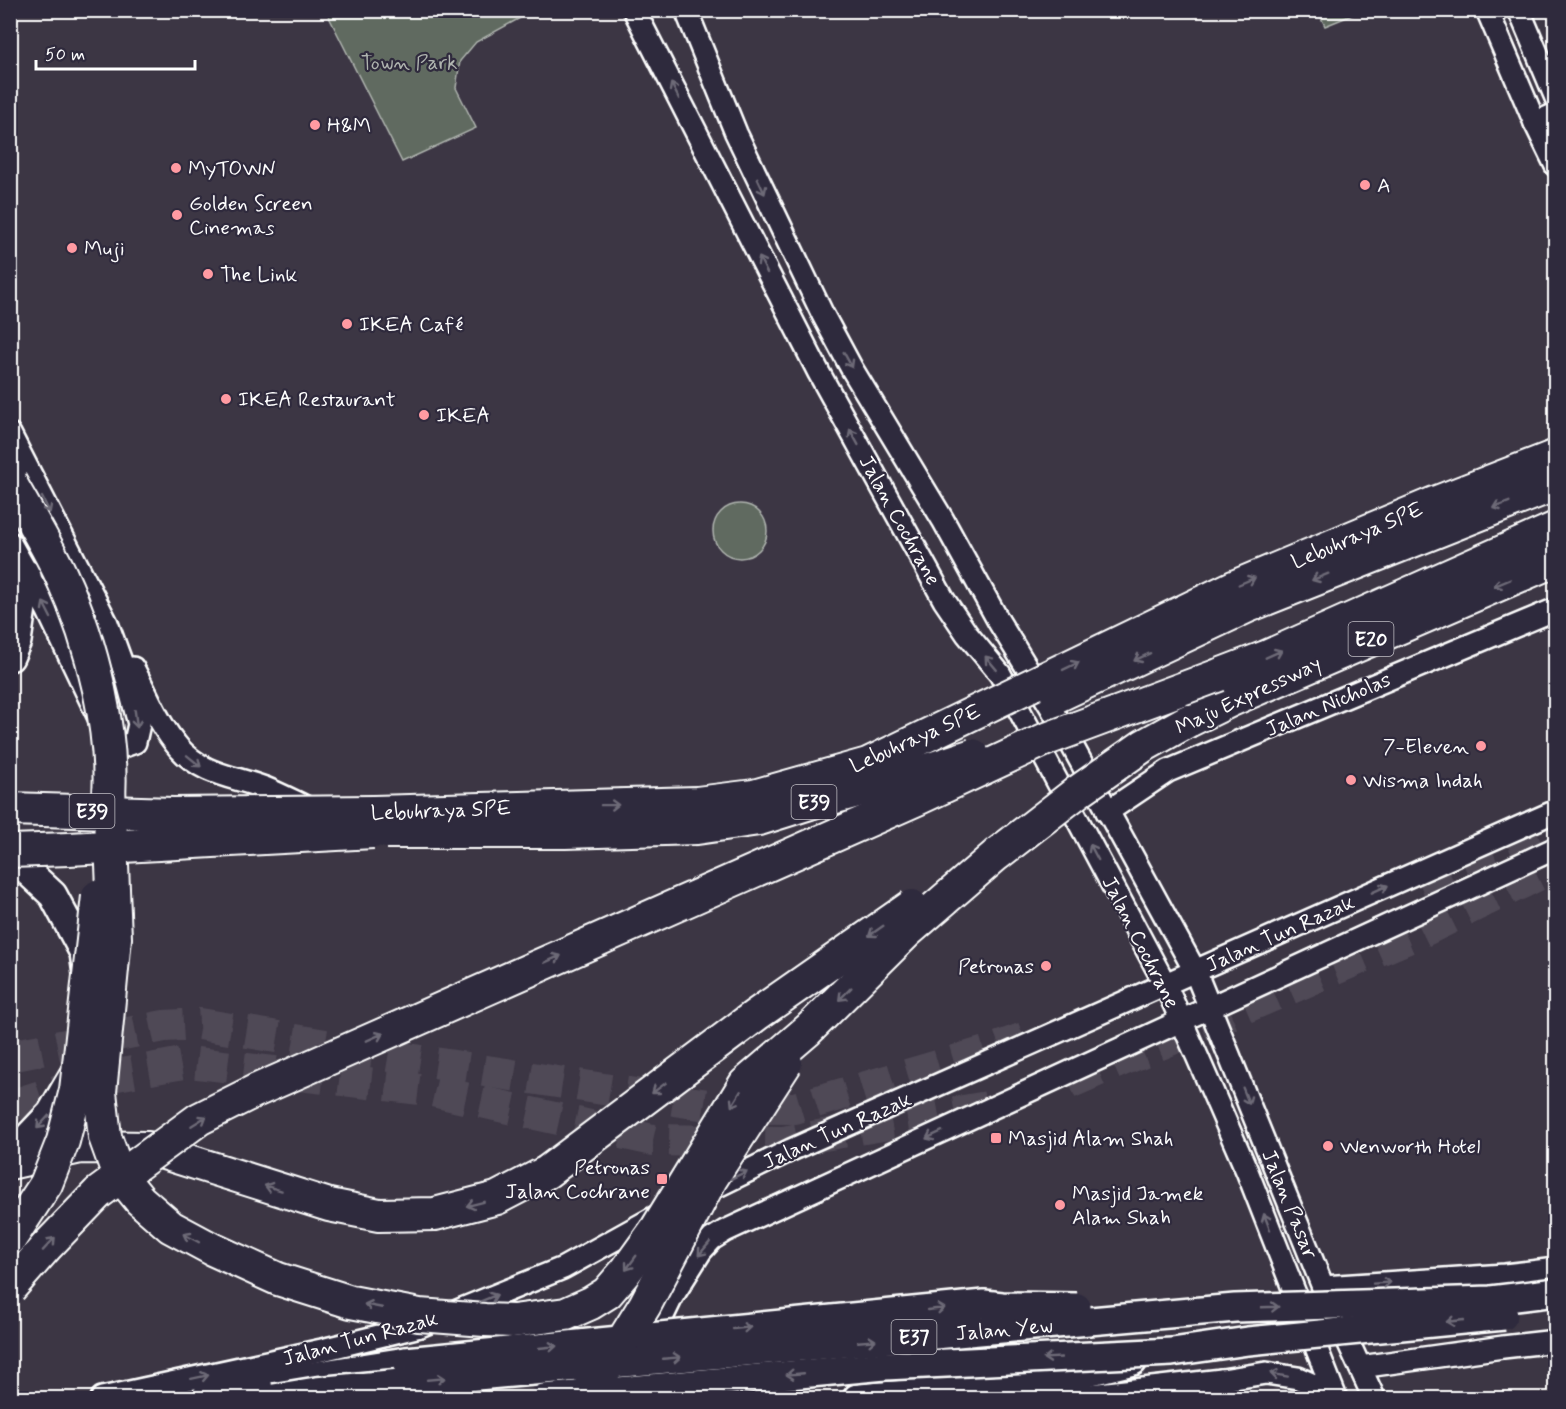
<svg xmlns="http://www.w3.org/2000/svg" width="1566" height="1409" viewBox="0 0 1566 1409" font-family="Mynerve,sans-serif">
  <rect width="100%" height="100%" fill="#3c3644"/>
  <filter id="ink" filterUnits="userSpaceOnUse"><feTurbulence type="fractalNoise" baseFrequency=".0167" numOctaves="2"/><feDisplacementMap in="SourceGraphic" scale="12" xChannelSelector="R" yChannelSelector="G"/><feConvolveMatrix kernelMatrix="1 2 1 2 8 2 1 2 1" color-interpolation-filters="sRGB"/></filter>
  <g filter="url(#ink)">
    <!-- green -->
    <g fill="#606b60" stroke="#b0b5b0" stroke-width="1.5">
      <polygon points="326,11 533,11 476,42 460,61 456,88 476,128 402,162"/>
      <polygon points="1318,11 1362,11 1325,26"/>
      <circle cx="740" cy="531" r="27"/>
    </g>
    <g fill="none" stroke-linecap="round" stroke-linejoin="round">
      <!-- highway-tunnel -->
      <g stroke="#504a57" stroke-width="32" stroke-dasharray="32 16" stroke-linecap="butt">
        <polyline points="1419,882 1556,826"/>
        <polyline points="10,1056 164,1026 200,1024 408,1059 720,1107 795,1108 989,1051 1024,1038"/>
        <polyline points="1069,1083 1419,933 1556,866"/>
        <polyline points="10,1106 90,1080 188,1062 428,1090 653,1140 783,1142 999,1105"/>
      </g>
      <defs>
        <g id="minor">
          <polyline points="634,10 819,373 944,600 967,634 1000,674 1165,984 1197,1056 1247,1171 1336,1398"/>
          <polyline points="686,10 736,133 823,315 852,369 943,520 999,622 1051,707 1195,971 1323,1287 1374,1398"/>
          <polyline points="1487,10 1535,123 1556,166"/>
          <polyline points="1519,10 1556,98"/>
          <polyline points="1535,123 1556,114"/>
          <polyline points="10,434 107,623 126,675 139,724 135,742 121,747 108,737 47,609 10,543"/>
          <path d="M133 668C148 695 158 724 179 748 203 775 233 776 265 788 280 794 295 802 310 809"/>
          <polyline points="1107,812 1168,771 1556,609"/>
          <polyline points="703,1193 791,1150 1556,811"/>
          <polyline points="1323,1287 1505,1275 1556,1269"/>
          <polyline points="647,1349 672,1297 701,1251 712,1239 725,1231 1556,848"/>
          <polyline points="1360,1367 1503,1347 1556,1341"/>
          <polyline points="1222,1380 1224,1398"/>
          <polyline points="102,1398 322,1350 420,1326 563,1268 664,1212"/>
          <polyline points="1064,1398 1222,1380 1266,1373 1298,1378 1334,1394"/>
        </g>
        <g id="major">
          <polyline points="10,657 17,641 27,574"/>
          <polyline points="10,855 53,895 84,953 87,974"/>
          <polyline points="10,1156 51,1113 75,1072"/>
          <polyline points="205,1398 286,1380 406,1361"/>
          <polyline points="857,1398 1040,1383 1133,1361"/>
        </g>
        <g id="highway">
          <polyline points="1219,675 1266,657 1556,528"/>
          <polyline points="1188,721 1229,701 1556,560"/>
          <polyline points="10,1163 81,1147 148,1148 329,1205 379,1215 435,1214 497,1198 547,1172"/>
        </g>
      </defs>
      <!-- minor casing -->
      <use href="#minor" stroke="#fff" stroke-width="26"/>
      <!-- major casing -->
      <use href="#major" stroke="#fff" stroke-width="32"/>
      <!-- highway casing -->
      <use href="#highway" stroke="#fff" stroke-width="36"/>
      <!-- minor -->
      <use href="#minor" stroke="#2f2a3d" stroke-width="21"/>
      <!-- major -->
      <use href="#major" stroke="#2f2a3d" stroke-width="27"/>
      <!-- highway -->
      <use href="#highway" stroke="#2f2a3d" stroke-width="32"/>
      <defs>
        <g id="major-bridge">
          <polyline points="406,1361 984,1304 1002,1306 1077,1307"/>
          <polyline points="274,1398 316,1391 411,1382 1235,1308 1491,1300 1556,1292"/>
          <polyline points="544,1398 885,1366 1172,1352 1248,1341 1504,1316"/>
        </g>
        <g id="highway-bridge">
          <path d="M10 482C27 513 46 543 61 575 92 642 116 736 108 811"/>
          <polyline points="1057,696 1248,606 1556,484"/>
          <polyline points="109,791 115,938 100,1092 105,1137 118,1173 140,1200 171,1227 212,1249 278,1279 351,1302 419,1315 485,1320 513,1321 566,1314 591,1303 607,1293 626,1271 657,1228 745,1084 808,1030 907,932 996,855 1080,790 1143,746 1188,721"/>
          <polyline points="828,799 894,781 973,755"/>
          <polyline points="10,809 173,814 373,812 697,803 754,796 868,764 1236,586 1432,504 1556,456"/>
          <polyline points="387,832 565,832 697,828 759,819 848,791"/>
          <polyline points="10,851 69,849 373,832"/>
          <polyline points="547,1172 756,1015 912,906"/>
          <polyline points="10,1239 46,1184 63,1141 76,1090 98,896"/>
          <polyline points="10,1288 46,1247 98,1193 199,1119 255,1091 917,799 1044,740 1219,675"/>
          <polyline points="581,1398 588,1392 604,1371 645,1305 711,1179 786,1063"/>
        </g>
      </defs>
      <!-- major-bridge casing -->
      <use href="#major-bridge" stroke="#fff" stroke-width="32" stroke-linecap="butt"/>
      <!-- highway-bridge casing -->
      <use href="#highway-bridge" stroke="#fff" stroke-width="36" stroke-linecap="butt"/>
      <!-- major-bridge -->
      <use href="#major-bridge" stroke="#2f2a3d" stroke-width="27"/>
      <!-- highway-bridge -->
      <use href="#highway-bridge" stroke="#2f2a3d" stroke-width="32"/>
    </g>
    <!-- one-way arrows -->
    <defs><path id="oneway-shaft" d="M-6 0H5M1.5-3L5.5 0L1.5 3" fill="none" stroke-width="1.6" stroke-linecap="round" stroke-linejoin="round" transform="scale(1.5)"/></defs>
    <g stroke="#6d6a77">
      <use href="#oneway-shaft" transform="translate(675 91) rotate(-117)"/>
      <use href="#oneway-shaft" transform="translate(761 186) rotate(65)"/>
      <use href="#oneway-shaft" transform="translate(763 265) rotate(-117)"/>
      <use href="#oneway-shaft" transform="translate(848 360) rotate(61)"/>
      <use href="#oneway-shaft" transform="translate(854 437) rotate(-119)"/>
      <use href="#oneway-shaft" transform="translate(46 505) rotate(63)"/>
      <use href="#oneway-shaft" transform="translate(1501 505) rotate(159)"/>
      <use href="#oneway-shaft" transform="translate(1320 577) rotate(158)"/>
      <use href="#oneway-shaft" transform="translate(1247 581) rotate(-23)"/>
      <use href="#oneway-shaft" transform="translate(1502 583) rotate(157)"/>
      <use href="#oneway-shaft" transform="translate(47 610) rotate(-117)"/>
      <use href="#oneway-shaft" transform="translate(1274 654) rotate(-24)"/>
      <use href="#oneway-shaft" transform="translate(1142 657) rotate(155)"/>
      <use href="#oneway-shaft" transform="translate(991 663) rotate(-130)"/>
      <use href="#oneway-shaft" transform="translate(1071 666) rotate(-26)"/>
      <use href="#oneway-shaft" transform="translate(136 719) rotate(82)"/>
      <use href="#oneway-shaft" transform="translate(194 761) rotate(39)"/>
      <use href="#oneway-shaft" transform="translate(610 805) rotate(-1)"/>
      <use href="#oneway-shaft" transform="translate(1094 852) rotate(-118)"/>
      <use href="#oneway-shaft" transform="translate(1380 889) rotate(-24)"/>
      <use href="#oneway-shaft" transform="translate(876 931) rotate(145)"/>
      <use href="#oneway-shaft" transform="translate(553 959) rotate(-24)"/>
      <use href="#oneway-shaft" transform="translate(845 994) rotate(135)"/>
      <use href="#oneway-shaft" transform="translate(375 1037) rotate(-24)"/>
      <use href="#oneway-shaft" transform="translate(659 1088) rotate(143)"/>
      <use href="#oneway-shaft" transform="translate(1246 1096) rotate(68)"/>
      <use href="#oneway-shaft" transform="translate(736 1099) rotate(121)"/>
      <use href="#oneway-shaft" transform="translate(199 1121) rotate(-32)"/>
      <use href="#oneway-shaft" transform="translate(43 1122) rotate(133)"/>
      <use href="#oneway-shaft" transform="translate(934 1135) rotate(155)"/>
      <use href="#oneway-shaft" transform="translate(739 1175) rotate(-26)"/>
      <use href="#oneway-shaft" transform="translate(273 1188) rotate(-163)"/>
      <use href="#oneway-shaft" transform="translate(475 1204) rotate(166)"/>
      <use href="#oneway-shaft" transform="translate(1267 1222) rotate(-111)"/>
      <use href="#oneway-shaft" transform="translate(191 1238) rotate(-152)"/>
      <use href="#oneway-shaft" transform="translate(49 1244) rotate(-47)"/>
      <use href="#oneway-shaft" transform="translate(704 1249) rotate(130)"/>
      <use href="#oneway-shaft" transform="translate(631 1263) rotate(126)"/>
      <use href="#oneway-shaft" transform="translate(1382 1283) rotate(-4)"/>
      <use href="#oneway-shaft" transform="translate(489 1298) rotate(-22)"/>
      <use href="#oneway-shaft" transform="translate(373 1306) rotate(-169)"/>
      <use href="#oneway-shaft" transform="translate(1270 1307) rotate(-2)"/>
      <use href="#oneway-shaft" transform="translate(936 1309) rotate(-6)"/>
      <use href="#oneway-shaft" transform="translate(1455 1321) rotate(174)"/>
      <use href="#oneway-shaft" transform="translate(742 1328) rotate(-6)"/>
      <use href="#oneway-shaft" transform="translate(867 1341) rotate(-5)"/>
      <use href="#oneway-shaft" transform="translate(548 1347) rotate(-6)"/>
      <use href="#oneway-shaft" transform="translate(672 1358) rotate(-5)"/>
      <use href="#oneway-shaft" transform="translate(1052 1358) rotate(177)"/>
      <use href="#oneway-shaft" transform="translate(795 1374) rotate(175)"/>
      <use href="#oneway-shaft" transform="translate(1279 1375) rotate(-170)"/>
      <use href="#oneway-shaft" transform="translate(200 1377) rotate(-12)"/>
      <use href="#oneway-shaft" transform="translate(436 1379) rotate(-5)"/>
    </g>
  </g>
  <!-- markers -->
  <g fill="#ff9aa2" stroke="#2f2a3d" stroke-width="2">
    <circle cx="315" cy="125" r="6"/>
    <circle cx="176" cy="168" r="6"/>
    <circle cx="1365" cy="185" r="6"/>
    <circle cx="177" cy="215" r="6"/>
    <circle cx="72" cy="248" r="6"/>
    <circle cx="208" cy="274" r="6"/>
    <circle cx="347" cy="324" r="6"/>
    <circle cx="226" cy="399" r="6"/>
    <circle cx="424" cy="415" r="6"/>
    <circle cx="1481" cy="746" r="6"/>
    <circle cx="1351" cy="780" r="6"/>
    <circle cx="1046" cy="966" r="6"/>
    <rect x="990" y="1132" width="12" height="12" rx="3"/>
    <circle cx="1328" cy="1146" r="6"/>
    <rect x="656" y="1173" width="12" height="12" rx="3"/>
    <circle cx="1060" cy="1205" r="6"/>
  </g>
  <g text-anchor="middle" stroke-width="4.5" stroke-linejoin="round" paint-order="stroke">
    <!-- shield labels -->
    <g fill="#2f2a3d" stroke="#c1bfc5" stroke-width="1.5">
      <rect x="1348.5" y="622" width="45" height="34" rx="4.5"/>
      <rect x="791.5" y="785" width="45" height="34" rx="4.5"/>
      <rect x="69.5" y="794" width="45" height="34" rx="4.5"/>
      <rect x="891.5" y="1320" width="45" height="34" rx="4.5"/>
    </g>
    <g font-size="20" font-weight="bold" fill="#fff">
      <text x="1371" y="646">E20</text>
      <text x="814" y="809">E39</text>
      <text x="92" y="818">E39</text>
      <text x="914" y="1344">E37</text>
    </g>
    <!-- park labels -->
    <g font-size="21" fill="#b0b5b0" stroke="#2f2a3d">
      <text x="409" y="69">Town Park</text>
    </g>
    <!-- poi labels -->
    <g font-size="21" fill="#fff" stroke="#2f2a3d" text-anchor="start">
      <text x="327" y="132">H&amp;M</text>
      <text x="188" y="175">MyTOWN</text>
      <text x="1377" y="192">A</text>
      <text x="189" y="210">Golden Screen<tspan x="189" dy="24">Cinemas</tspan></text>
      <text x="84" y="255">Muji</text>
      <text x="220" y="281">The Link</text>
      <text x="359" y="331">IKEA Café</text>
      <text x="238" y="406">IKEA Restaurant</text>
      <text x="436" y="422">IKEA</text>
      <text x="1469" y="753" text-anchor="end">7-Eleven</text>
      <text x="1363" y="787">Wisma Indah</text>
      <text x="1034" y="973" text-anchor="end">Petronas</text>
      <text x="1008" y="1145">Masjid Alam Shah</text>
      <text x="1340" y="1153">Wenworth Hotel</text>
      <text x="650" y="1174" text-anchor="end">Petronas<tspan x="650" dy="24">Jalan Cochrane</tspan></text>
      <text x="1072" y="1200">Masjid Jamek<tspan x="1072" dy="24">Alam Shah</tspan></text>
    </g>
    <!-- street labels -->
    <g font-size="21" fill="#fff" stroke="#2f2a3d">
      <text transform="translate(900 520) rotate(61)" y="7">Jalan Cochrane</text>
      <text transform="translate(1357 535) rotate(-23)" y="7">Lebuhraya SPE</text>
      <text transform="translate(1248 695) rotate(-25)" y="7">Maju Expressway</text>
      <text transform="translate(1328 704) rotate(-23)" y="7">Jalan Nicholas</text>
      <text transform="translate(915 738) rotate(-24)" y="7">Lebuhraya SPE</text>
      <text transform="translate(441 810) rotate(-2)" y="7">Lebuhraya SPE</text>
      <text transform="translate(1280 933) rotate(-24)" y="7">Jalan Tun Razak</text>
      <text transform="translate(1141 942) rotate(63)" y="7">Jalan Cochrane</text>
      <text transform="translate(837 1130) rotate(-24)" y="7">Jalan Tun Razak</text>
      <text transform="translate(1290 1204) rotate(68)" y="7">Jalan Pasar</text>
      <text transform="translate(1004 1329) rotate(-5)" y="7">Jalan Yew</text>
      <text transform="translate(360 1338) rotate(-15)" y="7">Jalan Tun Razak</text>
    </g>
  </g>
  <!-- margin -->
  <rect width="1566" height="1409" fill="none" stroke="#2f2a3d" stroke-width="36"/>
  <rect x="18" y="18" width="1530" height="1373" fill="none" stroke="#fff" stroke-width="2" filter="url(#ink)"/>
  <!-- scale -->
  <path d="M36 60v9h159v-9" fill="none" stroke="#ffffff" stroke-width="3"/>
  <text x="45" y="60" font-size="18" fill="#ffffff" stroke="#2f2a3d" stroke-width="4.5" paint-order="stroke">50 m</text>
</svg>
